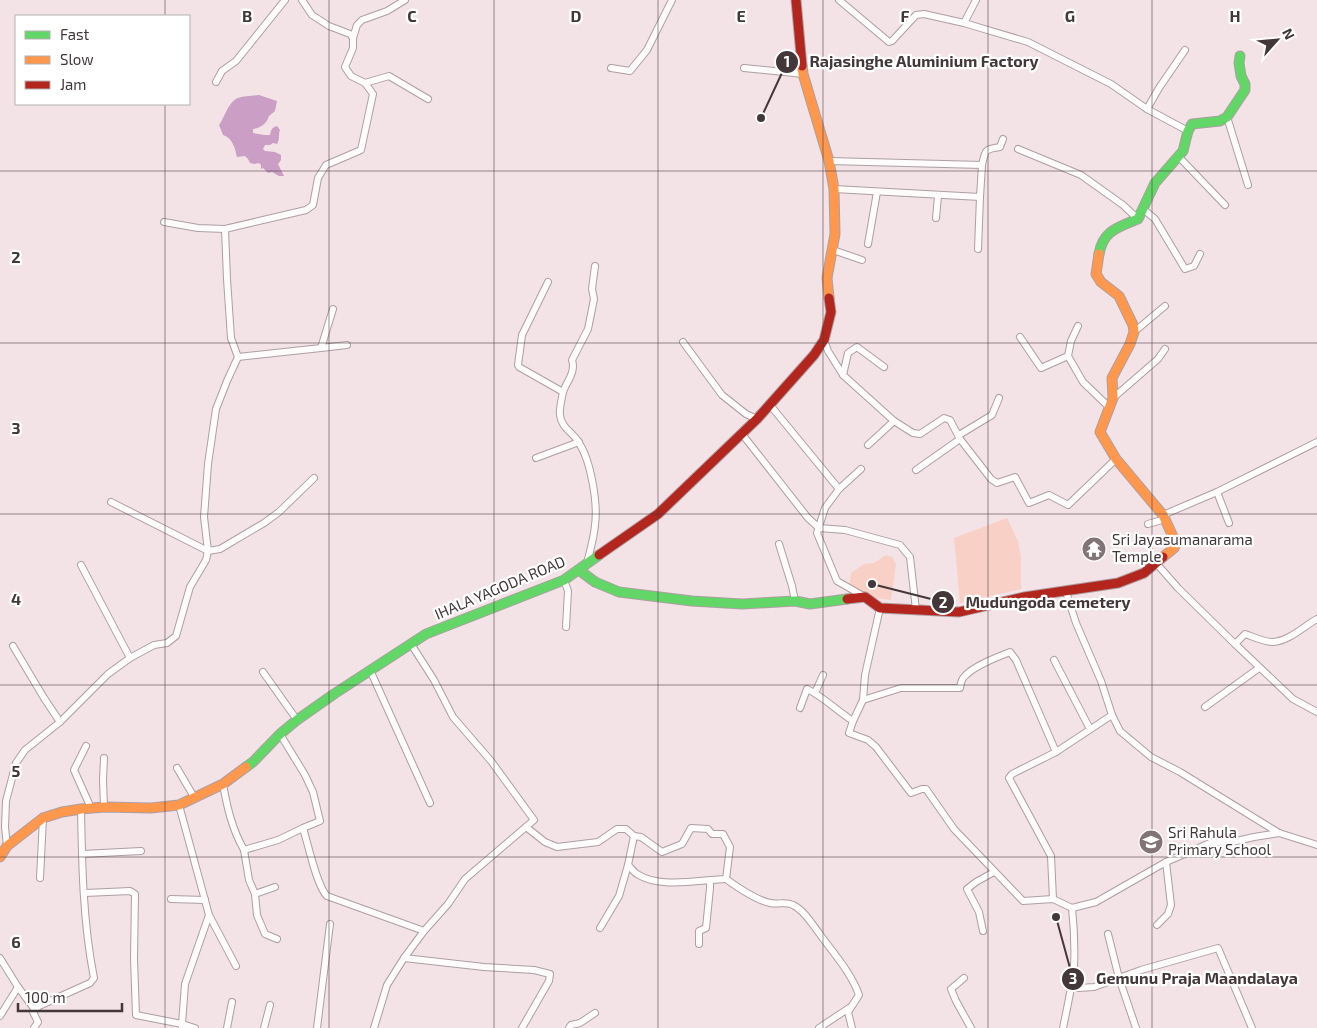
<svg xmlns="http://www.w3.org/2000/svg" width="1317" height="1028" viewBox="0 0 1317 1028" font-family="'Exo 2',sans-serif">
  <rect width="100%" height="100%" fill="#f4e3e6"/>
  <!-- green -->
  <g fill="#f9d0c6">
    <polygon points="1007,518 1018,541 1021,558 1021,589 960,603 954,538"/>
    <polygon points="886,555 892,557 896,564 891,600 848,595 851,573 864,564 874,563"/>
  </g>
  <!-- water -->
  <path fill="#ca9ec5" d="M259 95 277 101 275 111 269 116C267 123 261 128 253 129V133L264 135H270C271 130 272 127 277 126L280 130C278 135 280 140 277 144L273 143 270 145H265L263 149 265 151 275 152 281 155V160L278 164 284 176H279L272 172 268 173 263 168 261 169V165L259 163 254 164 250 163 248 159 245 156 237 157C235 149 233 138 223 135L219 125C225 117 228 102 238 98 244 96 252 96 259 95Z"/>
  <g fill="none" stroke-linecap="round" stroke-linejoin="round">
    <defs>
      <g id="street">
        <polyline points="839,0 889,42 892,41 916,15 924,14 964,23 1028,42 1111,84 1147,109 1188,131"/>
        <polyline points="964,23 976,0"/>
        <polyline points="353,38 357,25 362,20 387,11 405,0"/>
        <polyline points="611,68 630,71 647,50 672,0"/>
        <polyline points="744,68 803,74"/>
        <polyline points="216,82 222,71 236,61 285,0"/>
        <polyline points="365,83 389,76 428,99"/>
        <polyline points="1147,109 1159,88 1185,50"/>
        <polyline points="1227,117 1248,185"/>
        <polyline points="1018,149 1081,175 1123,205 1138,219"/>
        <polyline points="1179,157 1225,205"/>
        <polyline points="829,161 982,165 980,197 834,189"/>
        <path d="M982 165C985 150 985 149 1000 147L1003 139"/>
        <polyline points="1142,208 1155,219 1185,269 1194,266 1200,254"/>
        <polyline points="936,218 938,196"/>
        <polyline points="164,222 198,228 225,229 306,210 313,205 318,178 326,165 361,150 373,94 365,83 351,76 345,67 353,48 353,38 350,34 329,26 312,15 302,0"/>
        <polyline points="868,244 877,192"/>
        <polyline points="978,249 980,197"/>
        <polyline points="833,250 862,260"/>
        <polyline points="548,282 522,335 518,365 519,367 563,392"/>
        <polyline points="1078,326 1071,341 1068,356 1083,382 1110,408"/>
        <polyline points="1134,332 1165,306"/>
        <polyline points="1020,337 1041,368 1068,356"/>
        <polyline points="824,340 828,351 843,375 894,421"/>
        <polyline points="683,342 722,395 746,414 757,419"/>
        <polyline points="321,348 347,345"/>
        <polyline points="238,357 321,348 333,309"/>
        <polyline points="843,375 848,353 857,347 884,367"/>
        <polyline points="1113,398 1158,359 1165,349"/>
        <polyline points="770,405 839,489"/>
        <polyline points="742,434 808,518 819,528 845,530 900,545 910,557 916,610"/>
        <polyline points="959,435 992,415 999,398"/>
        <polyline points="868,445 894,421 913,433 920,434 944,418 950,420 960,439 991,479 997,483 1015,477 1029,503 1049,495 1068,505 1116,459"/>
        <polyline points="536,458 579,442"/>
        <polyline points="861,469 839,489 825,508 817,533 837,581 865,597"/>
        <polyline points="916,470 960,439"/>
        <polyline points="1217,492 1229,523"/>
        <polyline points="111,502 208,551 220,549 264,523 279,512 314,478"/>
        <polyline points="1163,515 1217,492 1317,442"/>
        <polyline points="1148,524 1165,519"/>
        <polyline points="779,544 792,586 795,601"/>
        <path d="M587 563C590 551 594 538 595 525 598 504 591 461 579 443 574 433 561 428 560 415 559 409 562 398 563 392 567 381 576 372 572 360L588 329 594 299 592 289 595 266"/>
        <path d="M1156 563 1178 588 1235 644 1245 634C1254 637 1264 642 1273 642 1289 641 1304 626 1317 619"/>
        <polyline points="81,565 130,658"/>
        <polyline points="564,580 568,591 566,627"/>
        <polyline points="1066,592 1076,623 1101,681 1112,715 1120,731 1151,757 1180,772 1279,833 1317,845"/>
        <polyline points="880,608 865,675 863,700 853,721 849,733 868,740 876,747 911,793 922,789 926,789 954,829 1023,901 1053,899 1072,908"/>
        <polyline points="1235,644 1293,699 1317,712"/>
        <polyline points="13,646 44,698 60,722"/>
        <polyline points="1054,660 1090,729"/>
        <polyline points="370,670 430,803"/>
        <polyline points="263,672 297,720"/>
        <polyline points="815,693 823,675"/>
        <path d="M863 700 901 688H960C961 683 961 680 964 677 973 666 997 657 1010 652L1016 660 1056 752"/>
        <polyline points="1205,707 1259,668"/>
        <path d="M800 708 807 689C824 697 837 711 853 721"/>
        <path d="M280 734 305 775 313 792 320 821 303 828C308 844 317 887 327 896L424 931"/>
        <polyline points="86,746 74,770 91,808"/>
        <polyline points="177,768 194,797"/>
        <path d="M223 784C227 807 232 829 244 850L278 840 303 828"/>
        <polyline points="104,807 103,780 104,758"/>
        <polyline points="526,827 545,842 557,847 598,842 617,829 626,829 634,836 628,865 619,896 600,928"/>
        <polyline points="7,846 5,827 6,801 16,763 25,750 60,722 108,674 130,658 154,645 167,643 176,636 190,587 206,560 208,551 204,517 208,464 216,409 227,381 238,357 231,338 227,279 225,229"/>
        <polyline points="244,850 249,880 255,894 257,915 265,934 277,939"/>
        <polyline points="82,854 141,851"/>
        <path d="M628 865C631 868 634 872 637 874 660 889 699 880 726 879L730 847 723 834H712L708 829 691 828 682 844 662 852 641 837 634 836"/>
        <polyline points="40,878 43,818"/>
        <path d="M726 879C737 887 757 900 770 903 778 905 785 901 793 905 804 910 812 924 819 933 833 953 851 972 859 995L848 1012 852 1028"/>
        <polyline points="85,893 130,891 135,894 134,959 136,1015 182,1024 185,984 209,915 179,805"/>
        <polyline points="255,894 275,887"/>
        <polyline points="171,899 205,900"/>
        <polyline points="1053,899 1051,856 1009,778 1012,774 1056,752 1112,715"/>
        <polyline points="1072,908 1096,902 1166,862 1210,843 1232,842 1254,837 1279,833"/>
        <polyline points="209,915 236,966"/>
        <polyline points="1157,925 1168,914 1171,905 1166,862"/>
        <polyline points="983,931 979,912 967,889 976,882 994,872"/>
        <polyline points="1108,934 1119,978 1136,1028"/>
        <polyline points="699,944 699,931 706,928 710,888 710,880"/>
        <polyline points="0,958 18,987 35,1010"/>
        <polyline points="404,958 484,967 534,970 550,974 549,981 522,1028"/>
        <polyline points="964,978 951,989 956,1001 971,1028"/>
        <polyline points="1071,986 1079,988 1094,987 1141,970 1218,948 1252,1028"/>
        <polyline points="0,1016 18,987"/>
        <polyline points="182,1027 182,1024 195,1028"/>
        <path d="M34 1028 38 1022 33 1012 39 1006 90 983 94 978C83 923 82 865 81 809"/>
        <polyline points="227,1028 232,1002"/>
        <polyline points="264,1028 270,1005"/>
        <polyline points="317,1028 330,924"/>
        <polyline points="374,1028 387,985 404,958 424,931 448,904 465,879 534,820 491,761 453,717 434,680 411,644"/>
        <polyline points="569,1028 571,1025 580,1023 595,1013"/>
        <polyline points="819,1028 849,1008"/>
        <path d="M1063 1028C1067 1008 1072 987 1074 967 1075 947 1074 927 1072 908"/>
      </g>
      <g id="fast">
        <path d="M1099 254C1103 231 1118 227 1138 219L1155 183 1183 151 1188 131 1192 124 1220 121 1227 117 1245 90V84L1241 76 1239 63 1240 56"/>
        <polyline points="579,570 595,582 619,592 692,601 742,604 795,601 810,604 847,599"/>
        <polyline points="246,767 253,762 280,734 297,720 334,694 426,634 564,580 599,555"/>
      </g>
      <g id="slow">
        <polyline points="802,66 803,74 829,161 834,189 835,234 827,278 829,298"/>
        <polyline points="1099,254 1096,274 1101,282 1119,296 1133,325 1134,332 1130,344 1112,378 1113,398 1100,432 1116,459 1163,515 1176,543 1174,548 1163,557"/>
        <polyline points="0,857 7,846 43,818 62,812 81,809 104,807 151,808 179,805 223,784 246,767"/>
      </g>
      <g id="jam">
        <polyline points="796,0 802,66"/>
        <polyline points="599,555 658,514 757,419 814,355 824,340 831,312 829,298"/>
        <polyline points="847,599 865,597 880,608 959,612 1024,597 1118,583 1144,573 1163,557"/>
      </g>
    </defs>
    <!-- street casing -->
    <use href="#street" stroke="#ad9fa2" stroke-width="8"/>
    <!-- fast casing -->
    <use href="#fast" stroke="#ad9fa2" stroke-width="11"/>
    <!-- slow casing -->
    <use href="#slow" stroke="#ad9fa2" stroke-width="11"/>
    <!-- jam casing -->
    <use href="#jam" stroke="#ad9fa2" stroke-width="11"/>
    <!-- street -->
    <use href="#street" stroke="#fdfbfb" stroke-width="6"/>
    <!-- fast -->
    <use href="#fast" stroke="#63d668" stroke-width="9"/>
    <!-- slow -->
    <use href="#slow" stroke="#ff974d" stroke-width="9"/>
    <!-- jam -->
    <use href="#jam" stroke="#b3261e" stroke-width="9"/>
  </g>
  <!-- grid -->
  <path fill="none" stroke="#44373a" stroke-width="1" stroke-opacity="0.55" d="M165 0V16M329 0V1028M494 0V1028M658 0V1028M823 0V1028M988 0V1028M1152 0V1028M165 104V1028M0 171H1317M0 343H1317M0 514H1317M0 685H1317M0 857H1317"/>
  <!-- icons -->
  <defs>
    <symbol id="temple-disc" viewBox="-11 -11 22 22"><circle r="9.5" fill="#827376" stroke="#fff"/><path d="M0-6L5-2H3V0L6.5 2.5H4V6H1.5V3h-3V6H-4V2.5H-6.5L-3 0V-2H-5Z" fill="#fff"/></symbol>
    <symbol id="school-disc" viewBox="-11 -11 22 22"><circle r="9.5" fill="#827376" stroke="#fff"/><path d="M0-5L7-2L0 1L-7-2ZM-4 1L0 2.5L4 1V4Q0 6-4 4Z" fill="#fff"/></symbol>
  </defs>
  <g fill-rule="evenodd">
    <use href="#temple-disc" x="1080" y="535" width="28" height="28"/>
    <use href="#school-disc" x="1137" y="828" width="28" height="28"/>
  </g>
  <g text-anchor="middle" stroke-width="4.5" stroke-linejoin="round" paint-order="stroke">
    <!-- poi labels -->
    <g font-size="15" fill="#44373a" stroke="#fff" text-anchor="start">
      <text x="1112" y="545">Sri Jayasumanarama<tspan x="1112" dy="17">Temple</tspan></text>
      <text x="1168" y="838">Sri Rahula<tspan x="1168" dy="17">Primary School</tspan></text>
    </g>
    <!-- street labels -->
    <g font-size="15" fill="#44373a" stroke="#fff">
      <text transform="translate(500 588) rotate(-23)" y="5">IHALA YAGODA ROAD</text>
    </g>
  </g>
  <g font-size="16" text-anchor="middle" font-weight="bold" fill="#44373a" stroke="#fff" stroke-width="4.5" stroke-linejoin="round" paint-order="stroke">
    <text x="247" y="22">B</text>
    <text x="412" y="22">C</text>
    <text x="576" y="22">D</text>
    <text x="741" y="22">E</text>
    <text x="905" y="22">F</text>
    <text x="1070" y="22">G</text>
    <text x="1235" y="22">H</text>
    <text x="16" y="263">2</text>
    <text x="16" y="434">3</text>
    <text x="16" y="605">4</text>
    <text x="16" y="777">5</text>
    <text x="16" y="948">6</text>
  </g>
  <!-- callouts -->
  <path fill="none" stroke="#44373a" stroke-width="2" d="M761 118L787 62M872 584L943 602M1056 917L1073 979"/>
  <g fill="#44373a" stroke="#fff" stroke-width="2">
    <circle cx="761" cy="118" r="5"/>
    <circle cx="872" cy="584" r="5"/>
    <circle cx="1056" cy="917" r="5"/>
    <circle cx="787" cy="62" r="12"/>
    <circle cx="943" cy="602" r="12"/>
    <circle cx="1073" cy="979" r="12"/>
  </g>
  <g font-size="15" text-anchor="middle" font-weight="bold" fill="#fff">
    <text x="787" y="67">1</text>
    <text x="943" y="608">2</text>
    <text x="1073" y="984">3</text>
  </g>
  <g font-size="16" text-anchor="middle" font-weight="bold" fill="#44373a" stroke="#fff" stroke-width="4.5" stroke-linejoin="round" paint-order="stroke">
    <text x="924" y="67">Rajasinghe Aluminium Factory</text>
    <text x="1048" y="608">Mudungoda cemetery</text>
    <text x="1197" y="984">Gemunu Praja Maandalaya</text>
  </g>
  <!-- legend -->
  <rect x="15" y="15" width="175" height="90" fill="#ffffff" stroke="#b4afb0"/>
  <rect x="25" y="31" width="25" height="8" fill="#63d668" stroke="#b4afb0"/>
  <text x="60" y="40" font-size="15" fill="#44373a">Fast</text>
  <rect x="25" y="56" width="25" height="8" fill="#ff974d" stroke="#b4afb0"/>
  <text x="60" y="65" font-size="15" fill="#44373a">Slow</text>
  <rect x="25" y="81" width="25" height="8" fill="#b3261e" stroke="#b4afb0"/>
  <text x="60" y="90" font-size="15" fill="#44373a">Jam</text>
  <!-- north arrow -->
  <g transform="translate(1277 40) rotate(63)" stroke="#ffffff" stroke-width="4" paint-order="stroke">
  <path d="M0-4L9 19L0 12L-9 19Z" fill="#44373a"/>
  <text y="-8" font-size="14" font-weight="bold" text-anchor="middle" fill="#44373a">N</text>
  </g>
  <!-- scale -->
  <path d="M18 1003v8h104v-8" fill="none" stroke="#44373a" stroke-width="2.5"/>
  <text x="25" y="1003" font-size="15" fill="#44373a" stroke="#ffffff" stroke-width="4" paint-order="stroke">100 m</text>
</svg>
